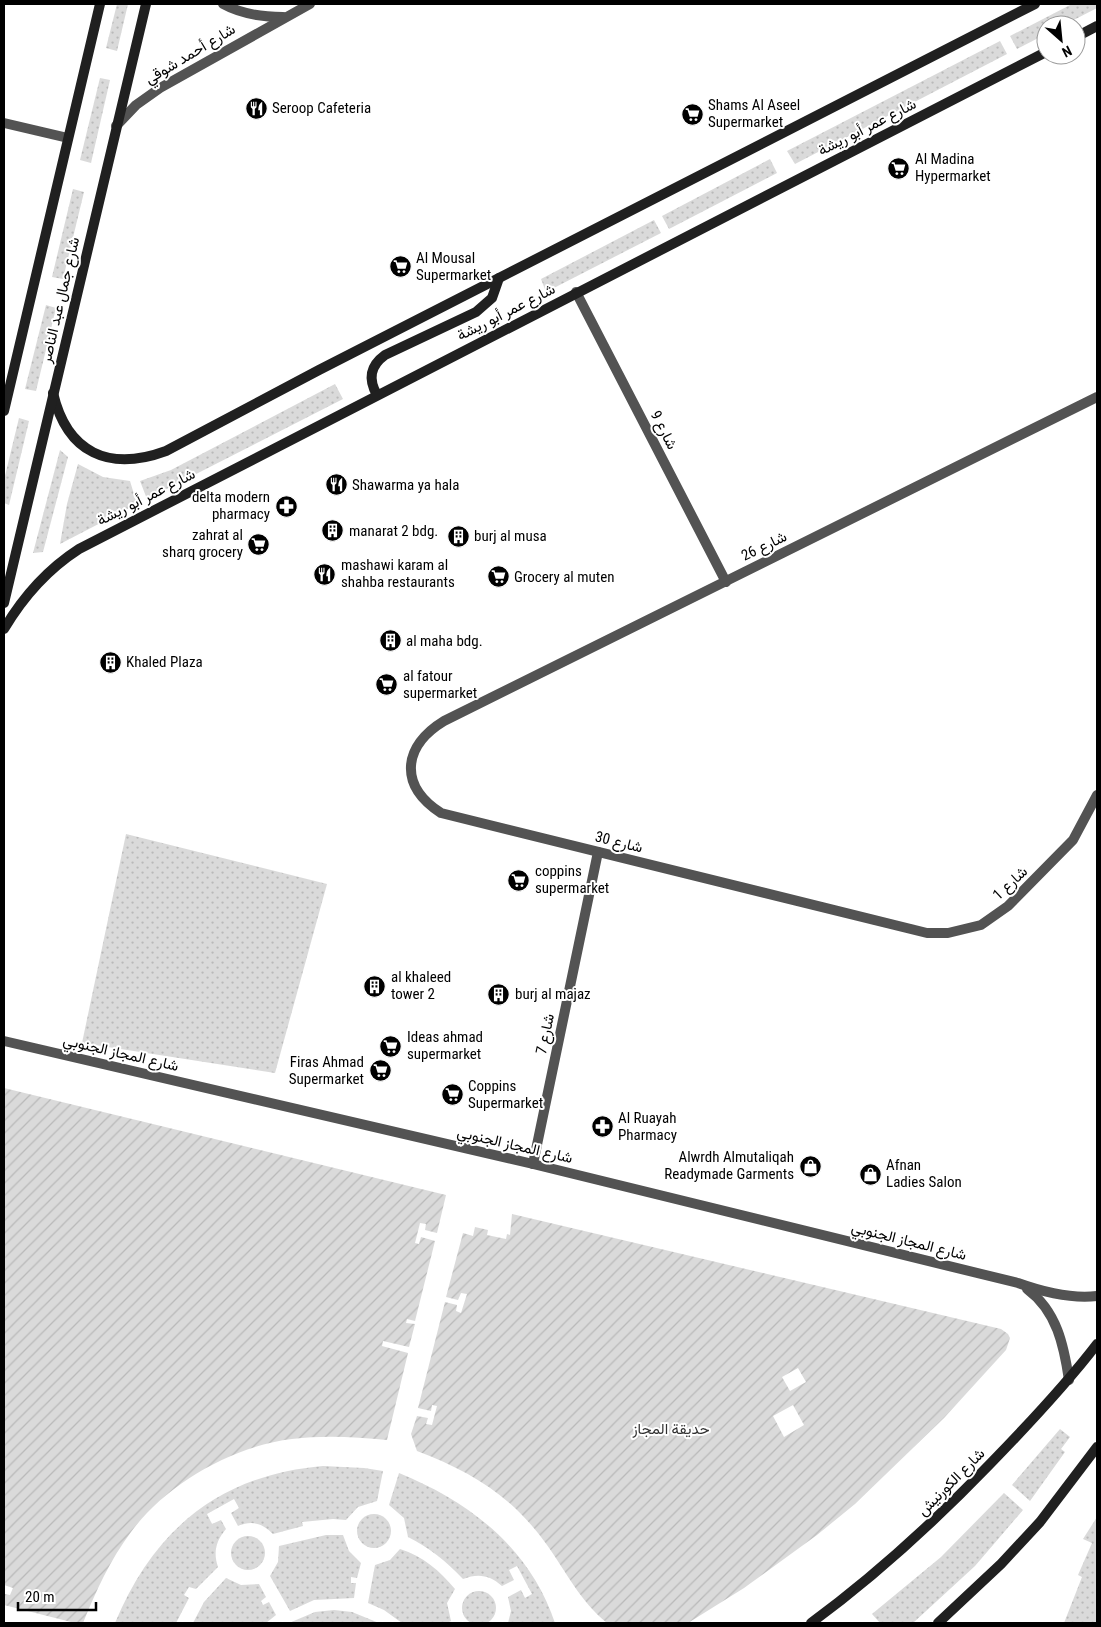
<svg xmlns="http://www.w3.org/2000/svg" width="1101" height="1627" viewBox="0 0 1101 1627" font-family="'Roboto Condensed',Vazirmatn,sans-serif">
  <defs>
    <pattern id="grass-dots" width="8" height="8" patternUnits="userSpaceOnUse" patternTransform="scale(1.25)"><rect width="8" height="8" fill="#dadada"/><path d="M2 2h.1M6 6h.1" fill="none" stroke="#b9b9b9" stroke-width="1.8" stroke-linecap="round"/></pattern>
    <pattern id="garden-furrows" width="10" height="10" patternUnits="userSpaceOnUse" patternTransform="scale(1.25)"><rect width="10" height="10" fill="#dadada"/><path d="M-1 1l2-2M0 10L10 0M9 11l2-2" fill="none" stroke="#b9b9b9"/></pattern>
  </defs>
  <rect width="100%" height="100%" fill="#fff"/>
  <!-- grass -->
  <g fill="url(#grass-dots)">
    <polygon points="117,4 128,4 117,51 106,48"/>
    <polygon points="1072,4 1097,4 1097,8 1064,25 1046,25 1046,34 1017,49 1010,36"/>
    <polygon points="1000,41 1007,54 795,164 787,151"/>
    <polygon points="100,78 110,80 91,163 80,160"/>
    <polygon points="770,159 777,173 669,229 662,216"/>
    <polygon points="73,189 84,192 63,279 52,277"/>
    <polygon points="654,220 661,233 546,292 541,279"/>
    <polygon points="46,305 56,308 36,391 25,389"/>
    <polygon points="335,384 343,399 147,499 140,481 171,470"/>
    <polygon points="19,418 29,421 9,505 4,503 4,480"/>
    <polygon points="60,450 68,457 43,552 33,553"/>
    <polygon points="78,464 103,477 130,481 137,504 60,544 67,504"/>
    <polygon points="126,834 327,884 275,1073 82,1043"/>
    <polygon points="1060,1429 1070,1437 1061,1449 1065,1452 1030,1501 1012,1485"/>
    <path d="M323 1466 364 1468 383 1471 377 1501 358 1507 346 1520 333 1519 302 1522 303 1526 273 1534C262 1523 252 1520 238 1526L231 1513 239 1508 234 1499 207 1514 212 1524 221 1520 226 1529C216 1541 213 1552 218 1567L196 1589 189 1587 184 1595 189 1598 176 1623H115C154 1529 220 1475 323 1466Z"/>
    <path d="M399 1473C470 1502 530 1548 555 1623H508L511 1611 508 1597 521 1590 525 1598 532 1594 517 1566 509 1570 514 1580 502 1586C490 1575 478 1573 463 1579 446 1561 430 1548 408 1537L404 1518 389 1505Z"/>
    <polygon points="1004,1493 1023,1510 975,1566 913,1623 880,1623 872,1614 941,1557"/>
    <circle cx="374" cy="1531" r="17"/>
    <polygon points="1097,1517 1097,1623 1064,1623 1082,1577 1078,1575 1092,1543 1083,1539"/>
    <polygon points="326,1535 343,1535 349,1551 361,1563 357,1578 351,1577 351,1583 356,1583 354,1598 314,1600 290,1611 270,1576 278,1562 279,1546"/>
    <circle cx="248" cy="1553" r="17"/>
    <path d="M400 1549C423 1556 440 1571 455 1589L447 1603 451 1621 447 1623H402L384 1610 368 1603 375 1565 390 1560Z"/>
    <polygon points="226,1578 241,1585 259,1584 266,1597 261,1601 263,1605 269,1602 276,1615 266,1623 193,1623 204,1602"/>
    <circle cx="479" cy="1608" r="17"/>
    <polygon points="334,1610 352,1612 379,1623 289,1623 315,1612"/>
  </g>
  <!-- garden -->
  <g fill="url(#garden-furrows)" fill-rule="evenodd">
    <path d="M4 1088 446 1195 437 1233 425 1230 426 1224 420 1223 415 1243 419 1244 421 1237 435 1241 415 1321 407 1319 406 1323 415 1324 409 1347 383 1341 382 1346 408 1353 387 1440C356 1437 324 1435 292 1439 233 1446 166 1484 131 1532 110 1560 96 1591 83 1623H75L4 1605 5 1594 10 1595 13 1588 4 1585Z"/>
    <path d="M512 1214 1001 1329 1008 1334 1010 1338 1006 1350 944 1418 855 1504 817 1535 744 1588 688 1623H607C580 1601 567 1573 547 1545 512 1496 472 1472 417 1451L411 1434 417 1416 428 1418 426 1424 432 1425 437 1406 432 1405 431 1411 418 1408 445 1302 457 1305 456 1311 461 1313 467 1294 461 1293 458 1300 446 1297 463 1233 473 1236 475 1227 488 1230 487 1235 506 1239 507 1234 510 1235ZM798 1368 806 1382 790 1391 782 1377ZM793 1405 804 1425 784 1437 773 1416Z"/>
  </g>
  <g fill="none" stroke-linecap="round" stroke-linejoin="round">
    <!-- street -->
    <g stroke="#535353" stroke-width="10">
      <path d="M223 4C241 14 262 17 283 17"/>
      <polyline points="4,123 68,138"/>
      <polyline points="116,126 136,105 160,88 310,4"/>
      <polyline points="576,292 726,582"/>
      <path d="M1097 397 444 721C403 746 398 785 441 813L927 933H948L981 925 1008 906 1073 840 1097 795"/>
      <path d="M4 1041 533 1164 1018 1283C1043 1292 1071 1299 1097 1296"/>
      <polyline points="533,1164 598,852"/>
      <path d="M1027 1289C1057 1311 1064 1346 1069 1380"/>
    </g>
    <!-- secondary -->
    <g stroke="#202020" stroke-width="10">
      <polyline points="1076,37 1097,26"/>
      <path d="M53 393C67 453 109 472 166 451L319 370 1035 4"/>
      <path d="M377 395C368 379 370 366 385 355L476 312 492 298 499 278"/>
      <polyline points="4,411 100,4"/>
      <polyline points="4,603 146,4"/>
      <path d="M4 629C23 597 48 569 79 549L1046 52"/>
      <path d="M811 1623C875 1576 933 1523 989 1465 1027 1426 1064 1387 1097 1344"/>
      <polyline points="938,1623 1001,1564 1040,1522 1097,1447"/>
    </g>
  </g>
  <!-- icons -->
  <defs>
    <symbol id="restaurant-disc" viewBox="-11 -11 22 22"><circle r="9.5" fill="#000" stroke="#fff"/><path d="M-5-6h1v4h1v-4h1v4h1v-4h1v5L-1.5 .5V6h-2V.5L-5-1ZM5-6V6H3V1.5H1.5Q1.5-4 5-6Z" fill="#fff"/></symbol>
    <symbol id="supermarket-disc" viewBox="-11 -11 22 22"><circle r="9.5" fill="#000" stroke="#fff"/><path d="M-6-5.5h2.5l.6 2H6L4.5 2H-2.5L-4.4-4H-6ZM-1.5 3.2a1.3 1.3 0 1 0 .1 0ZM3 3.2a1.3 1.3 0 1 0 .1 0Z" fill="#fff"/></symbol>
    <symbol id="pharmacy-disc" viewBox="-11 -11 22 22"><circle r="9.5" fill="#000" stroke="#fff"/><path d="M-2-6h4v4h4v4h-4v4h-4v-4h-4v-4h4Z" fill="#fff"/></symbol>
    <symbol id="building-disc" viewBox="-11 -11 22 22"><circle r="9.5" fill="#000" stroke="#fff"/><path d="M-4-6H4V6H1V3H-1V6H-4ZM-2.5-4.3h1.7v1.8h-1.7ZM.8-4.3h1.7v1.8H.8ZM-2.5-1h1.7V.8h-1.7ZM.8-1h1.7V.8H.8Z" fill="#fff"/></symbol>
    <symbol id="shop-disc" viewBox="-11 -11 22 22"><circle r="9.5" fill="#000" stroke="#fff"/><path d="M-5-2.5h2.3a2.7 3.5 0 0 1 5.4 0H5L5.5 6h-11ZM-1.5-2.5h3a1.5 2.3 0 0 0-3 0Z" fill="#fff"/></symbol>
  </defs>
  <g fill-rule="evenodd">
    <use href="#restaurant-disc" x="244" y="96" width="25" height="25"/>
    <use href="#supermarket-disc" x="680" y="102" width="25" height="25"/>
    <use href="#supermarket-disc" x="886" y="156" width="25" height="25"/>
    <use href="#supermarket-disc" x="388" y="254" width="25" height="25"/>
    <use href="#restaurant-disc" x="324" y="472" width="25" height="25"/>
    <use href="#pharmacy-disc" x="274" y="494" width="25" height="25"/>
    <use href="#building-disc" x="320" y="518" width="25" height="25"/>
    <use href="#building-disc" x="446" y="524" width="25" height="25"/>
    <use href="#supermarket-disc" x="246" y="532" width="25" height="25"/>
    <use href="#restaurant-disc" x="312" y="562" width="25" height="25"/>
    <use href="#supermarket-disc" x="486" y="564" width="25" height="25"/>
    <use href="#building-disc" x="378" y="628" width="25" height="25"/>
    <use href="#building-disc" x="98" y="650" width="25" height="25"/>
    <use href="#supermarket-disc" x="374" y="672" width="25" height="25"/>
    <use href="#supermarket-disc" x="506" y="868" width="25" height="25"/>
    <use href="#building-disc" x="362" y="974" width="25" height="25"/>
    <use href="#building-disc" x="486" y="982" width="25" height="25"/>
    <use href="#supermarket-disc" x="378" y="1034" width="25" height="25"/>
    <use href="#supermarket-disc" x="368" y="1058" width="25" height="25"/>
    <use href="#supermarket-disc" x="440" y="1082" width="25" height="25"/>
    <use href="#pharmacy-disc" x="590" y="1114" width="25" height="25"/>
    <use href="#shop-disc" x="798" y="1154" width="25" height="25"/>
    <use href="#shop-disc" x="858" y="1162" width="25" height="25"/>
  </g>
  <g text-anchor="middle" stroke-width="4" stroke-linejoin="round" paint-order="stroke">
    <!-- street labels -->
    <g font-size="15" fill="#000" stroke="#fff">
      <text transform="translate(190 54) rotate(-31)" y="5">شارع أحمد شوقي</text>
      <text transform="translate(867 127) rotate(-27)" y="5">شارع عمر أبو ريشة</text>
      <text transform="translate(60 300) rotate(-77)" y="5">شارع جمال عبد الناصر</text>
      <text transform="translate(506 312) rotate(-27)" y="5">شارع عمر أبو ريشة</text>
      <text transform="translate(664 430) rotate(63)" y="5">شارع 9</text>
      <text transform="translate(146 497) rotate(-27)" y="5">شارع عمر أبو ريشة</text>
      <text transform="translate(764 546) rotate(-26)" y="5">شارع 26</text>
      <text transform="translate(619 842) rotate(14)" y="5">شارع 30</text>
      <text transform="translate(1010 883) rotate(-43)" y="5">شارع 1</text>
      <text transform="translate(545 1034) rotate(-78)" y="5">شارع 7</text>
      <text transform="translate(121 1053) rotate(13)" y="5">شارع المجاز الجنوبي</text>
      <text transform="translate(515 1145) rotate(13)" y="5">شارع المجاز الجنوبي</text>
      <text transform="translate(909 1241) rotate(14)" y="5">شارع المجاز الجنوبي</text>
      <text transform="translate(951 1482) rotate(-45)" y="5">شارع الكورنيش</text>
    </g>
    <!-- poi labels -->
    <g font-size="15" fill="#000" stroke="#fff" text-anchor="start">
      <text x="708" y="110">Shams Al Aseel<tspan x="708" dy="17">Supermarket</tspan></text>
      <text x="272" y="113">Seroop Cafeteria</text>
      <text x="915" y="164">Al Madina<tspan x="915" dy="17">Hypermarket</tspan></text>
      <text x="416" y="263">Al Mousal<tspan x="416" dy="17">Supermarket</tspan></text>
      <text x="352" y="490">Shawarma ya hala</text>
      <text x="270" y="502" text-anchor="end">delta modern<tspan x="270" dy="17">pharmacy</tspan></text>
      <text x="349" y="536">manarat 2 bdg.</text>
      <text x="243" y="540" text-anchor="end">zahrat al<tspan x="243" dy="17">sharq grocery</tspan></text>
      <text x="474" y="541">burj al musa</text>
      <text x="341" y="570">mashawi karam al<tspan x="341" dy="17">shahba restaurants</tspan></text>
      <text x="514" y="582">Grocery al muten</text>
      <text x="406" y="646">al maha bdg.</text>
      <text x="126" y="667">Khaled Plaza</text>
      <text x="403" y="681">al fatour<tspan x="403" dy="17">supermarket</tspan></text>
      <text x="535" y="876">coppins<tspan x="535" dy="17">supermarket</tspan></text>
      <text x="391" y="982">al khaleed<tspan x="391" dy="17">tower 2</tspan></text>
      <text x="515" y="999">burj al majaz</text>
      <text x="407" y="1042">Ideas ahmad<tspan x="407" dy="17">supermarket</tspan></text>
      <text x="364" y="1067" text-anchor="end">Firas Ahmad<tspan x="364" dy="17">Supermarket</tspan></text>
      <text x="468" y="1091">Coppins<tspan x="468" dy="17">Supermarket</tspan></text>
      <text x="618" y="1123">Al Ruayah<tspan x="618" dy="17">Pharmacy</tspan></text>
      <text x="794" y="1162" text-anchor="end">Alwrdh Almutaliqah<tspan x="794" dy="17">Readymade Garments</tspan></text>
      <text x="886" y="1170">Afnan<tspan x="886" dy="17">Ladies Salon</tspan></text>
    </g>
    <!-- park labels -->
    <g font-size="15" fill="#313131" stroke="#fff">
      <text x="671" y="1434">حديقة المجاز</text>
    </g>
  </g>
  <!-- border -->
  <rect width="1101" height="1627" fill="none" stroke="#000000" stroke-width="10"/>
  <!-- north arrow -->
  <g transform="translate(1061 40) rotate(153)"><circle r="24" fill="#ffffff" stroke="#999999"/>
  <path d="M0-4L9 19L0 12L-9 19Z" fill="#000000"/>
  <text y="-8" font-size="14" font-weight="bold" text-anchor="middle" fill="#000000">N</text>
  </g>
  <!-- scale -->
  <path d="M18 1602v8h78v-8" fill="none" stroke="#000000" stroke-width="2.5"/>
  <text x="25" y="1602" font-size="15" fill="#000000" stroke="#ffffff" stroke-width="4" paint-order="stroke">20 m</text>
</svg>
